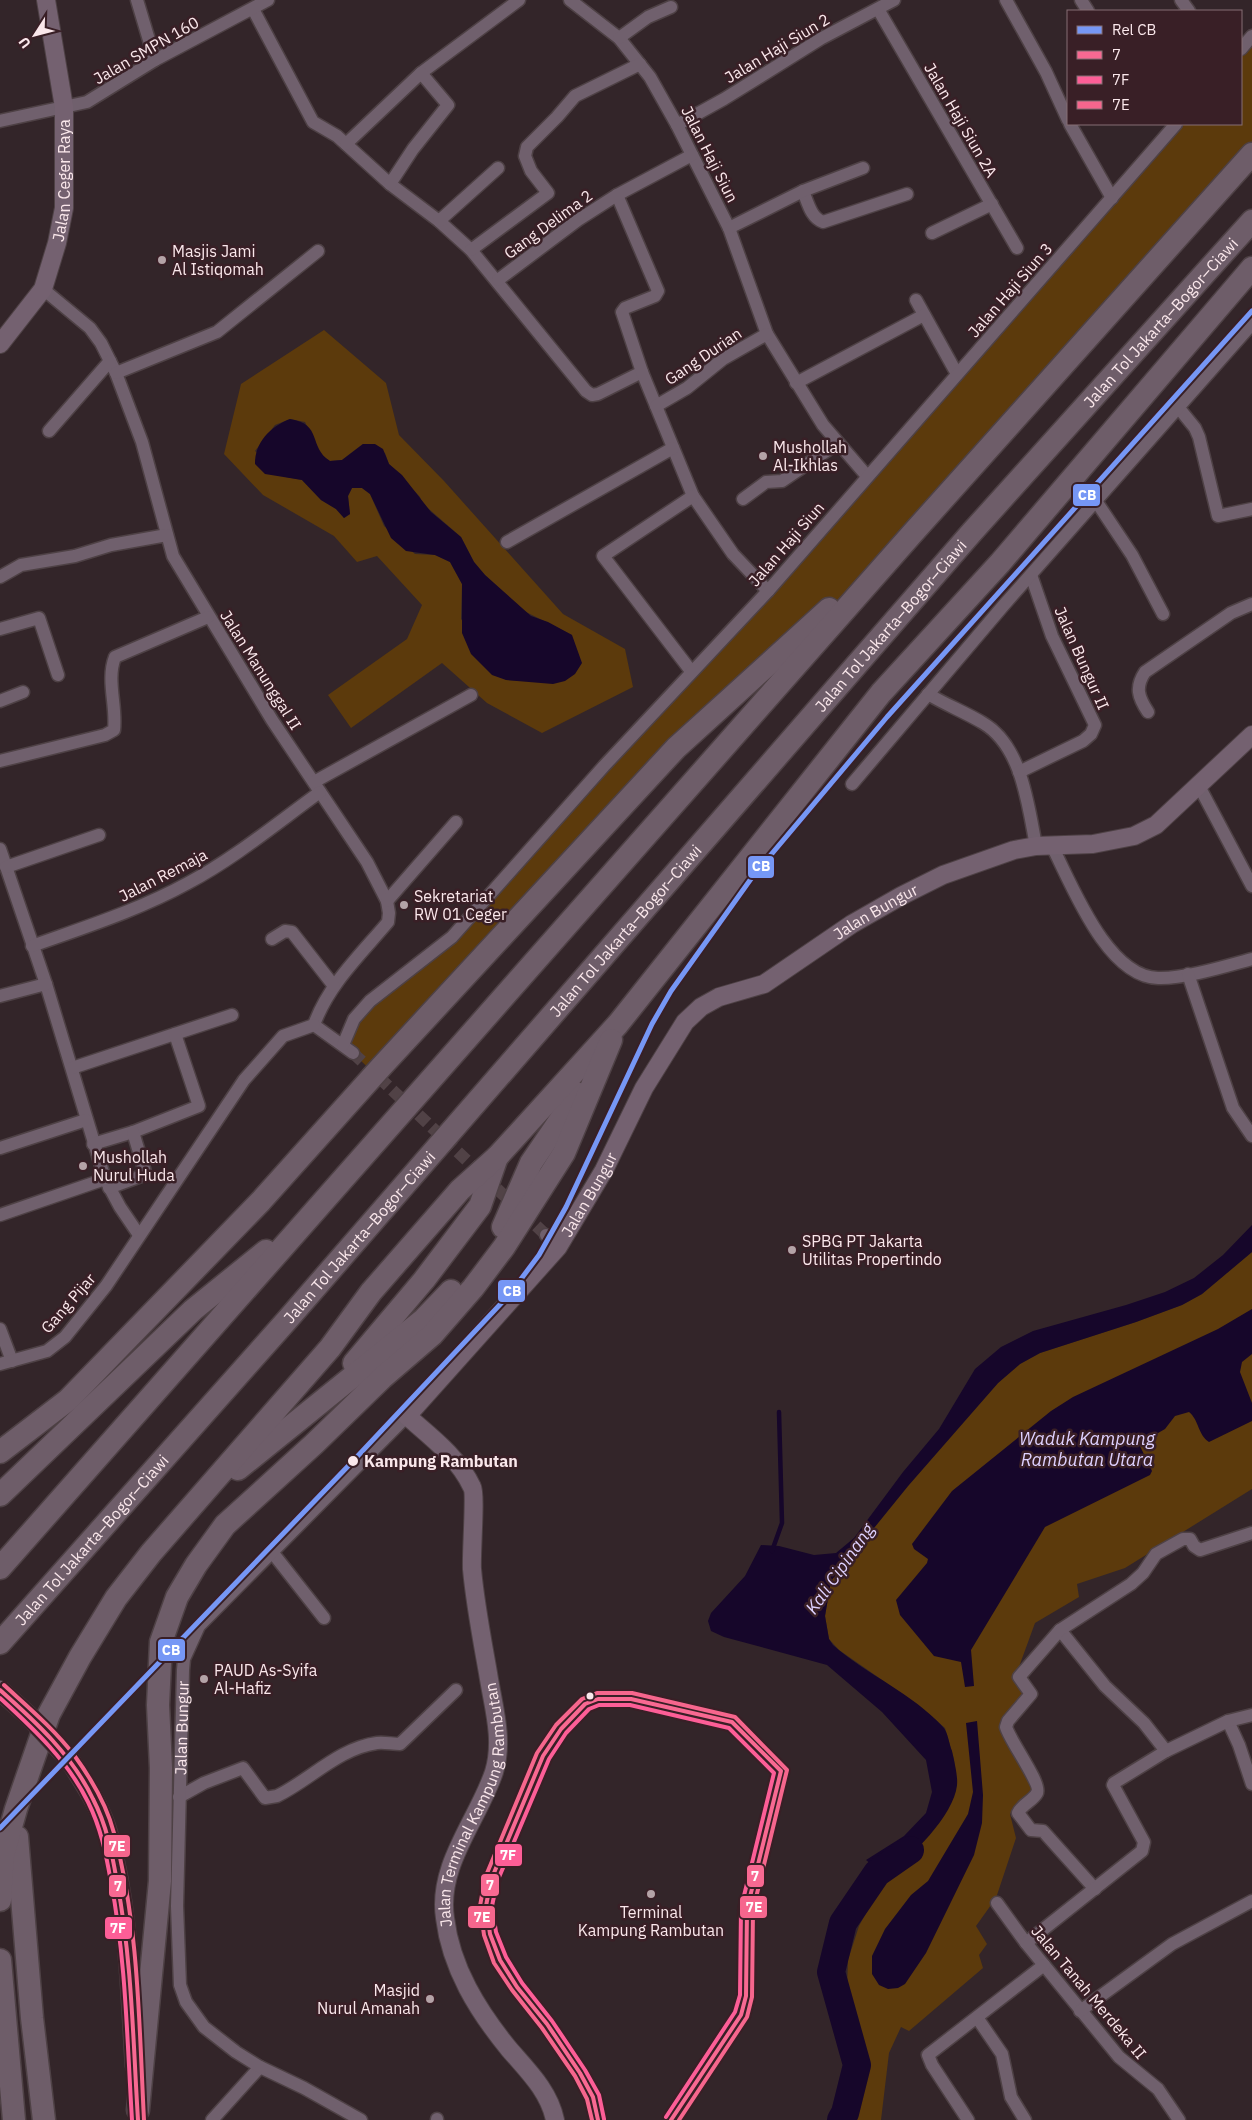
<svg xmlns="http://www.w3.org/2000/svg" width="1252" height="2120" viewBox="0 0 1252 2120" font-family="'IBM Plex Sans',sans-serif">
  <rect width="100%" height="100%" fill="#332529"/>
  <!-- green -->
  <g fill="#5c3a0c" fill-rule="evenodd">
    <polygon points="1252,44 1252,154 911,534 676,748 376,1075 344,1045 354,1019 452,937 1180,124 1241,124 1241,57"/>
    <path d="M324 330 386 383 399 435 444 481 563 614 625 649 633 687 542 733 487 703 442 663 351 728 328 695 407 639 422 605 377 556 357 562 334 536 263 495 224 454 241 384ZM290 419 305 422 321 455 330 461 342 460 363 444 385 453 389 464 420 497 422 503 461 537 474 562 485 575 524 611 572 635 526 681 506 680 461 619 462 584 450 562 435 555 415 554 384 526 370 494 362 488H352L348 496 350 514 344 518 336 509 321 500 302 480 286 477 255 451 275 425Z"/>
    <polygon points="1252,1252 1252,1489 1125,1568 1077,1584 1079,1597 1035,1623 1016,1675 1029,1693 999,1728 1035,1786 1010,1814 1016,1838 996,1898 976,1926 987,1944 979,1955 983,1968 909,2031 901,2027 889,2053 881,2120 851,2120 857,2104 865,2066 847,1988 848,1960 859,1926 886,1876 920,1846 952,1800 957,1785 954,1759 945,1728 921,1707 839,1650 829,1639 825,1616 831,1581 908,1486 998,1383 1020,1364 1040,1353 1136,1322 1182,1305 1202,1294"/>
  </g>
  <!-- water -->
  <g fill="#16062a">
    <path d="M290 419C323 424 308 447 330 461L342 460 363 444H375L383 449 389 464 402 475 431 512 461 537 474 562 485 575 531 616 548 622 572 635 582 663 575 674 565 681 553 684 506 680 492 675 471 654 462 633V584L450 562 435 555 406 551 391 538 370 494 362 488H352L348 496 350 514 344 518 336 509 321 500 302 480 265 474 255 464C255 442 270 427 290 419Z"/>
    <path d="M1252 1225V1252L1202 1294 1182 1305 1136 1322 1040 1353 1020 1364 998 1383 908 1486 831 1581 825 1616 829 1639 833 1645C867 1675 912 1693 943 1727 948 1732 949 1744 952 1751 954 1761 958 1775 957 1785 954 1816 910 1858 886 1876L866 1860 904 1836 926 1813 932 1792 926 1760 882 1712 827 1665 724 1637 711 1631 708 1621 711 1613 745 1576 761 1545 779 1546 814 1555 836 1553 854 1538 903 1472 939 1429 975 1369 1001 1347 1033 1331 1126 1305 1165 1292 1194 1278 1223 1255Z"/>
    <path d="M1252 1309V1354L1242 1362 1240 1372 1252 1403V1421L1209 1442C1198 1435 1199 1420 1189 1412L1175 1416 1165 1429 1139 1444 1152 1471 1150 1475 1045 1527 971 1650 974 1686 965 1687 961 1662 934 1656 900 1615 896 1600 927 1563 928 1559 914 1549 912 1544 952 1491 1051 1411 1073 1397 1218 1329Z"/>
    <polygon points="977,1721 983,1795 982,1823 974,1855 926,1953 905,1984 898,1988 888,1989 879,1985 872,1974 872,1956 885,1929 911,1895 928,1881 968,1814 973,1792 966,1723"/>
  </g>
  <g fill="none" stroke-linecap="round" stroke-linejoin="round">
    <!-- stream -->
    <polyline stroke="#16062a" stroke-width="4.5" points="772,1551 782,1523 779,1412"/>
    <!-- river -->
    <polyline stroke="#16062a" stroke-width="28" points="841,2120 845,2113 857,2065 831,1972 843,1923 877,1873 910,1850"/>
    <!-- street-tunnel -->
    <polyline stroke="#514246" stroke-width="12" stroke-dasharray="12 6" stroke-linecap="butt" points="353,1053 546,1235"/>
    <defs>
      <g id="street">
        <polyline points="137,0 155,60"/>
        <polyline points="570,0 619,38 650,77 677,125 729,228 767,334 823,425 867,476"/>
        <polyline points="1006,0 1046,72 1068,120"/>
        <polyline points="1081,0 1088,11"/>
        <polyline points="1181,0 1189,11"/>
        <polyline points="253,9 313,122 337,136 390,184 439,221 471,250 586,391 592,395 598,394 642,372"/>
        <polyline points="878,9 1017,248"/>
        <polyline points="619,38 648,17 671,7"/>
        <polyline points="1241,49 1252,36"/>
        <polyline points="421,73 519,0"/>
        <polyline points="0,121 87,102 155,60 268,0"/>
        <polyline points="1070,124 1112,198"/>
        <polyline points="677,125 724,99 822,38 894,0"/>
        <polyline points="346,144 421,73 448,105 413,149 390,184"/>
        <path d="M803 191C808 203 811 218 823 222L907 194"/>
        <polyline points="617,195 658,291 655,296 625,308 622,312 642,372 693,496 733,554 768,591"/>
        <polyline points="439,221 498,168"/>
        <polyline points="729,228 803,191 863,168"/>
        <polyline points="932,233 992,204"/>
        <polyline points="471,250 548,193 531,171 525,156 527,147 557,117 575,96 640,64"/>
        <polyline points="498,280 578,220 617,195 692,155"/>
        <path d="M43 289 90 328 101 343 116 373 142 442 173 556 272 720 367 862 387 901 389 913 388 922C361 954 328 985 314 1025L353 1053"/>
        <polyline points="916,300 957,374"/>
        <polyline points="116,373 217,332 318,251"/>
        <polyline points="796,383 924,315"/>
        <polyline points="656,406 687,388 723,359 767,334"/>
        <polyline points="1178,407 1195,428 1199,437 1218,516 1252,509"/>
        <polyline points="49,431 110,361"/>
        <polyline points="743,499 766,482 782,481 838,443"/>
        <polyline points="1096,501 1132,555 1163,614"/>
        <polyline points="507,542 673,448"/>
        <polyline points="0,577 21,565 75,556 111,545 167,535"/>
        <polyline points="0,629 39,618 58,675"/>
        <polyline points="691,671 603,556 693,496"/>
        <path d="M928 694C946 705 965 712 983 723 1022 746 1028 805 1036 846"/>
        <polyline points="0,701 23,692"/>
        <path d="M1148 712C1138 697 1135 687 1145 672L1231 613 1252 604"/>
        <path d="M0 761 105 735 114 730C117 706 106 680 115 657L208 617"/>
        <polyline points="1019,772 1083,741 1091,734 1095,725 1052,636 1031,575"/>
        <polyline points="314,782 471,695"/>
        <polyline points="852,784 1003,606 1252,324"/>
        <polyline points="1199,786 1252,886"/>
        <path d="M1052 846C1072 885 1107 977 1158 978 1184 979 1226 966 1252 959"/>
        <polyline points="0,849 46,984 105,1179 120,1207 139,1235"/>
        <polyline points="6,867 99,835"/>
        <polyline points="387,901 456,822"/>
        <polyline points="272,939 285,931 292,932 334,986"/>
        <path d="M32 946C85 927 139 910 188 883 235 858 277 823 320 792"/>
        <polyline points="1188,974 1233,1108 1252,1136"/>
        <polyline points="0,996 46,984"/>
        <polyline points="343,1045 354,1019 370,1001 452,937 604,766 768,591 1176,124"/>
        <polyline points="72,1068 232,1015"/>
        <polyline points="93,1144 133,1132 199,1106 175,1034"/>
        <polyline points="0,1148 86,1120"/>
        <polyline points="109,1188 144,1175 145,1172 133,1132"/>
        <polyline points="0,1215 105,1179"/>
        <polyline points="546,1235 558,1247"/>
        <polyline points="0,1329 12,1361"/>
        <polyline points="0,1364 47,1351 65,1337 106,1286 244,1080 283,1036 314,1025"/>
        <polyline points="272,1552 324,1618"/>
        <polyline points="1060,1630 1105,1686 1144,1723 1166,1751"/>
        <polyline points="1228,1721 1239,1745 1252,1784"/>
        <path d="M179 1797 204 1783 243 1768 265 1798 277 1796C310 1780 339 1748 377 1743 384 1742 392 1744 400 1744L456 1690"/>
        <path d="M1095 1889 1043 1831 1031 1830 1018 1813C1022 1804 1033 1801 1037 1793 1042 1784 1010 1741 1006 1727L1008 1721 1031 1694 1019 1677 1060 1630 1131 1584 1143 1573 1156 1554 1183 1539H1190L1194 1546 1200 1550 1252 1533"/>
        <polyline points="997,1903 1026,1943 1119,2057 1158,2089 1179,2120"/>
        <polyline points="1026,1943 1142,1851 1144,1842 1113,1785 1114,1783 1166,1751 1228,1721 1252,1715"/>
        <polyline points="1080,2011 1172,1944 1252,1901"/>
        <polyline points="978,2019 1002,2054 1011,2097 1025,2120"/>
        <polyline points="212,2120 260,2067"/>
        <path id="s1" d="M361 2120 304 2088 260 2067 236 2052 204 2027 186 2002 180 1985 177 1906 183 1670 184 1659 199 1626 407 1416"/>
        <polyline points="437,2120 437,2119"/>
        <polyline points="968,2120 932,2065 928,2055 1044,1965"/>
      </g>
      <g id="secondary">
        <path id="s2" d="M0 344 43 289 57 243 64 208V107L46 0"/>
        <path id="s3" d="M555 2120C549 2091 528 2071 509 2049 478 2011 451 1968 445 1918 437 1865 478 1820 494 1772 504 1739 493 1706 488 1673 482 1639 475 1603 472 1569 471 1554 476 1494 472 1487 458 1457 431 1437 407 1416L558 1247 604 1170 644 1088 685 1022 701 1007 719 997 764 984 852 924 901 896 943 875 1014 850 1036 846 1093 844 1134 836 1156 825 1252 735"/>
      </g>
      <path id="primary" d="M69 1759C84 1783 101 1807 108 1834 129 1909 130 1989 135 2066"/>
      <g id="highway">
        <polyline points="503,1227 531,1163 571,1104 576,1093"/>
        <polyline points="354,1363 424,1280 480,1206 497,1157"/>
        <polyline points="0,1452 68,1400 261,1201 382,1066 676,748 829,609"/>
        <polyline points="238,1469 424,1319 451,1291"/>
        <polyline points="0,1495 193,1310 266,1251"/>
        <polyline points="0,1568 911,535 1252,154"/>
        <path id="s4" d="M0 1643 288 1319 972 532 1252 221"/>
        <polyline points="17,1837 32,2018 44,2120"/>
        <polyline points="0,1900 3,1855 16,1809 49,1714 80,1657 116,1598 151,1553 330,1348 371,1292 460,1190 498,1156 618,1024 881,693 1000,563 1252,268"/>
        <polyline points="0,1960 14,2120"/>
        <polyline points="138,2110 160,1881 161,1768 158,1705 161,1642 177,1597 196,1565 225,1525 314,1444 382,1378 432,1335 473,1288 504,1247 564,1153 611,1040"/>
      </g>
    </defs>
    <!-- street casing -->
    <use href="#street" stroke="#4e4145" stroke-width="15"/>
    <!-- secondary casing -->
    <use href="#secondary" stroke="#4e4145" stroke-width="20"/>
    <!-- primary casing -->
    <use href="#primary" stroke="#4e4145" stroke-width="21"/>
    <!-- highway casing -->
    <use href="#highway" stroke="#4e4145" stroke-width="25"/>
    <!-- street -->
    <use href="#street" stroke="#70606d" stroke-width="12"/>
    <!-- secondary -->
    <use href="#secondary" stroke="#746170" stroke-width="18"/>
    <!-- primary -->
    <use href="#primary" stroke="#73606e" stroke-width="19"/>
    <!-- highway -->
    <use href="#highway" stroke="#6e5d69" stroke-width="22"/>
    <defs>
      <polyline id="primary-bridge" points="0,1690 31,1718 69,1759"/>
    </defs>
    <!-- primary-bridge casing -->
    <use href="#primary-bridge" stroke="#4e4145" stroke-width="21" stroke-linecap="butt"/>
    <!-- primary-bridge -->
    <use href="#primary-bridge" stroke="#73606e" stroke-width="19"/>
    <defs>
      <g id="bus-1">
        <path d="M0 1690C36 1722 72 1755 93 1799 107 1826 112 1853 117 1882 132 1960 133 2041 138 2120"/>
        <polyline points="598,2120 593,2097 580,2073 547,2024 517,1987 500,1960 490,1934 486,1906 491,1880 543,1756 561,1729 585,1704 598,1699 631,1699 732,1722 781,1771 747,1909 746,1996 741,2015 671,2120"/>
      </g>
      <g id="bus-2">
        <path d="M0 1698C34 1729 68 1761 88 1802 101 1828 106 1854 111 1882 126 1960 127 2040 132 2120"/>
        <polyline points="604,2119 599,2095 585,2070 552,2021 522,1983 506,1957 496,1932 492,1906 497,1882 549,1759 566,1733 589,1709 599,1705 630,1705 729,1728 774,1773 741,1908 740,1995 735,2012 666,2117"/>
      </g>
      <g id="bus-3">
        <path d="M4 1685C28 1707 54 1729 74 1755 90 1777 107 1806 114 1833 139 1926 139 2024 144 2120"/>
        <polyline points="592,2120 587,2099 575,2076 542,2028 512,1990 494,1963 484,1935 480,1906 485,1878 537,1753 556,1725 582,1699 597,1693 632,1693 735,1717 787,1770 753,1910 752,1997 747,2017 679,2120"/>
      </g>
    </defs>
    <!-- bus-1 casing -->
    <use href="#bus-1" stroke="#391f26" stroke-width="8"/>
    <!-- bus-2 casing -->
    <use href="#bus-2" stroke="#391f26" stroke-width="8"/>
    <!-- bus-3 casing -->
    <use href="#bus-3" stroke="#391f26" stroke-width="8"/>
    <!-- bus-1 -->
    <use href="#bus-1" stroke="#f86992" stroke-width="4"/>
    <!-- bus-2 -->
    <use href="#bus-2" stroke="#fd5e97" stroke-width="4"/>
    <!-- bus-3 -->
    <use href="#bus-3" stroke="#f6668d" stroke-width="4"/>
    <defs>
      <polyline id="rail-1" points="0,1828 353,1461 509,1295 539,1255 566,1207 652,1024 671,991 753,876 887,717 1252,311"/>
    </defs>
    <!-- rail-1 casing -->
    <use href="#rail-1" stroke="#391f26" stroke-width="9"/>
    <!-- rail-1 -->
    <use href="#rail-1" stroke="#7697f5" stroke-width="5"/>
  </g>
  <!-- markers -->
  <g fill="#b4a3a7" stroke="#391f26" stroke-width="2">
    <circle cx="162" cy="260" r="5"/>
    <circle cx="763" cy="456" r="5"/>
    <circle cx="404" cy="905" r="5"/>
    <circle cx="83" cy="1166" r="5"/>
    <circle cx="792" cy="1250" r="5"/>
    <circle cx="204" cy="1679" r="5"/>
    <circle cx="651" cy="1894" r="5"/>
    <circle cx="430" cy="1999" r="5"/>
  </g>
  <g fill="#fae7eb" stroke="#391f26" stroke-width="2">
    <circle cx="353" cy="1461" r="6"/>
    <circle cx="590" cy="1696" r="4.5"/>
  </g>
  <g text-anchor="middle" stroke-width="5" stroke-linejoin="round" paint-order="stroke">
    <!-- street labels -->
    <g font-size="16" fill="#fae7eb" stroke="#391f26">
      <text transform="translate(777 48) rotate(-31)" y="6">Jalan Haji Siun 2</text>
      <text transform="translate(146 50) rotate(-30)" y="6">Jalan SMPN 160</text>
      <text transform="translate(961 120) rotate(60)" y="6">Jalan Haji Siun 2A</text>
      <text transform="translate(710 154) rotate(63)" y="6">Jalan Haji Siun</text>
      <text dy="6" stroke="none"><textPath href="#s2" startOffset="181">Jalan Ceger Raya</textPath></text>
      <text transform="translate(548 224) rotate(-36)" y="6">Gang Delima 2</text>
      <text transform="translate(1010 290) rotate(-49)" y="6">Jalan Haji Siun 3</text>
      <text dy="6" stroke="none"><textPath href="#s4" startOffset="1758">Jalan Tol Jakarta–Bogor–Ciawi</textPath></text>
      <text transform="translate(703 356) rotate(-34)" y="6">Gang Durian</text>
      <text transform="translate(786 544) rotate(-49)" y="6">Jalan Haji Siun</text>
      <text dy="6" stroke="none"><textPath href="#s4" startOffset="1352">Jalan Tol Jakarta–Bogor–Ciawi</textPath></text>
      <text transform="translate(1082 658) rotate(66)" y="6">Jalan Bungur II</text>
      <text transform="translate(261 670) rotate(58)" y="6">Jalan Manunggal II</text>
      <text transform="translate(163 875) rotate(-27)" y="6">Jalan Remaja</text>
      <text dy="6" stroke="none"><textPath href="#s3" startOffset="1482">Jalan Bungur</textPath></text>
      <text dy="6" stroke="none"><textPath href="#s4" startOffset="948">Jalan Tol Jakarta–Bogor–Ciawi</textPath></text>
      <text dy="6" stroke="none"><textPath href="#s3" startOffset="1062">Jalan Bungur</textPath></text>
      <text dy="6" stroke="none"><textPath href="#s4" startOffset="542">Jalan Tol Jakarta–Bogor–Ciawi</textPath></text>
      <text transform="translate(68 1303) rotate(-49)" y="6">Gang Pijar</text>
      <text dy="6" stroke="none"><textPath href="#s4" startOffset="138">Jalan Tol Jakarta–Bogor–Ciawi</textPath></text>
      <text dy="6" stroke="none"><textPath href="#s1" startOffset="489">Jalan Bungur</textPath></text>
      <text dy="6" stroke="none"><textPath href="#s3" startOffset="352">Jalan Terminal Kampung Rambutan</textPath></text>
      <text transform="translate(1089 1992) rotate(50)" y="6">Jalan Tanah Merdeka II</text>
    </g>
    <!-- poi labels -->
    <g font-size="16" fill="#fae7eb" stroke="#391f26" text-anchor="start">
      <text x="172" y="257">Masjis Jami<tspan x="172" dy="18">Al Istiqomah</tspan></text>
      <text x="773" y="453">Mushollah<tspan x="773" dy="18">Al-Ikhlas</tspan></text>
      <text x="414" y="902">Sekretariat<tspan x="414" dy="18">RW 01 Ceger</tspan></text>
      <text x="93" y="1163">Mushollah<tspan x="93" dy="18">Nurul Huda</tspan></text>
      <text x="802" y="1247">SPBG PT Jakarta<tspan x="802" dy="18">Utilitas Propertindo</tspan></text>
      <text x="214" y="1676">PAUD As-Syifa<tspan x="214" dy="18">Al-Hafiz</tspan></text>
      <text x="651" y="1918" text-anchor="middle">Terminal<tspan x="651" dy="18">Kampung Rambutan</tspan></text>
      <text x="420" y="1996" text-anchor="end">Masjid<tspan x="420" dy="18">Nurul Amanah</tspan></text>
    </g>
    <!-- stop labels -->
    <g font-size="16" font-weight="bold" fill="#fae7eb" stroke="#391f26" text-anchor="start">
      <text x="364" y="1467">Kampung Rambutan</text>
    </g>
    <!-- water labels -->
    <g font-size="18" font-style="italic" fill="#ded1ff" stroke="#391f26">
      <text x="1087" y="1445">Waduk Kampung<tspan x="1087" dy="21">Rambutan Utara</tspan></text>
      <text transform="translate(840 1569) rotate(-55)" y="6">Kali Cipinang</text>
    </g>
  </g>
  <g stroke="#391f26" stroke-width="2">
    <rect x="1072" y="483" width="29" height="24" rx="5" fill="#7697f5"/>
    <rect x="747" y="855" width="28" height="24" rx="5" fill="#7697f5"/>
    <rect x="497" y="1279" width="29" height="24" rx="5" fill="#7697f5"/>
    <rect x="157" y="1638" width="29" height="24" rx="5" fill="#7697f5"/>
    <rect x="103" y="1834" width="28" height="24" rx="5" fill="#f6668d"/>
    <rect x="494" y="1843" width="29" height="24" rx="5" fill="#fd5e97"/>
    <rect x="746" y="1864" width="19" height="24" rx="5" fill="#f86992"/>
    <rect x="480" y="1873" width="20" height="24" rx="5" fill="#f86992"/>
    <rect x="108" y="1874" width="19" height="24" rx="5" fill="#f86992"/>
    <rect x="739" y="1895" width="29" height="24" rx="5" fill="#f6668d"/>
    <rect x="467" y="1905" width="29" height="24" rx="5" fill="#f6668d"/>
    <rect x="104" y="1916" width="29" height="24" rx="5" fill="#fd5e97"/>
  </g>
  <g font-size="14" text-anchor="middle" font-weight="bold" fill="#fff">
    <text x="1087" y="500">CB</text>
    <text x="761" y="871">CB</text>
    <text x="512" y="1296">CB</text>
    <text x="171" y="1655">CB</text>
    <text x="117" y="1851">7E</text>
    <text x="508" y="1860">7F</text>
    <text x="755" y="1881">7</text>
    <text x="490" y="1890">7</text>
    <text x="118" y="1891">7</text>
    <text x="754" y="1912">7E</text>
    <text x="482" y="1922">7E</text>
    <text x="118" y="1933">7F</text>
  </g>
  <!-- legend -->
  <rect x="1067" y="10" width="175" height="115" fill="#391f26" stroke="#866f75"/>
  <rect x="1077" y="26" width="25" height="8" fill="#7697f5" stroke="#866f75"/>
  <text x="1112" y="35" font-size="15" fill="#fae7eb">Rel CB</text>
  <rect x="1077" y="51" width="25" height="8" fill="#f86992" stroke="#866f75"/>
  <text x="1112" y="60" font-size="15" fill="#fae7eb">7</text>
  <rect x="1077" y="76" width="25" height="8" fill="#fd5e97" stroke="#866f75"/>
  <text x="1112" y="85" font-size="15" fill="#fae7eb">7F</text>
  <rect x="1077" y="101" width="25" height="8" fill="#f6668d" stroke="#866f75"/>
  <text x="1112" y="110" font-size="15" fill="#fae7eb">7E</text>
  <!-- north arrow -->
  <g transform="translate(35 35) rotate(234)" stroke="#391f26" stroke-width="4" paint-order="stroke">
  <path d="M0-4L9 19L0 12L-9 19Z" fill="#fae7eb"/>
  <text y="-8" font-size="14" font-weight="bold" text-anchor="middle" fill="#fae7eb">U</text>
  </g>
</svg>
